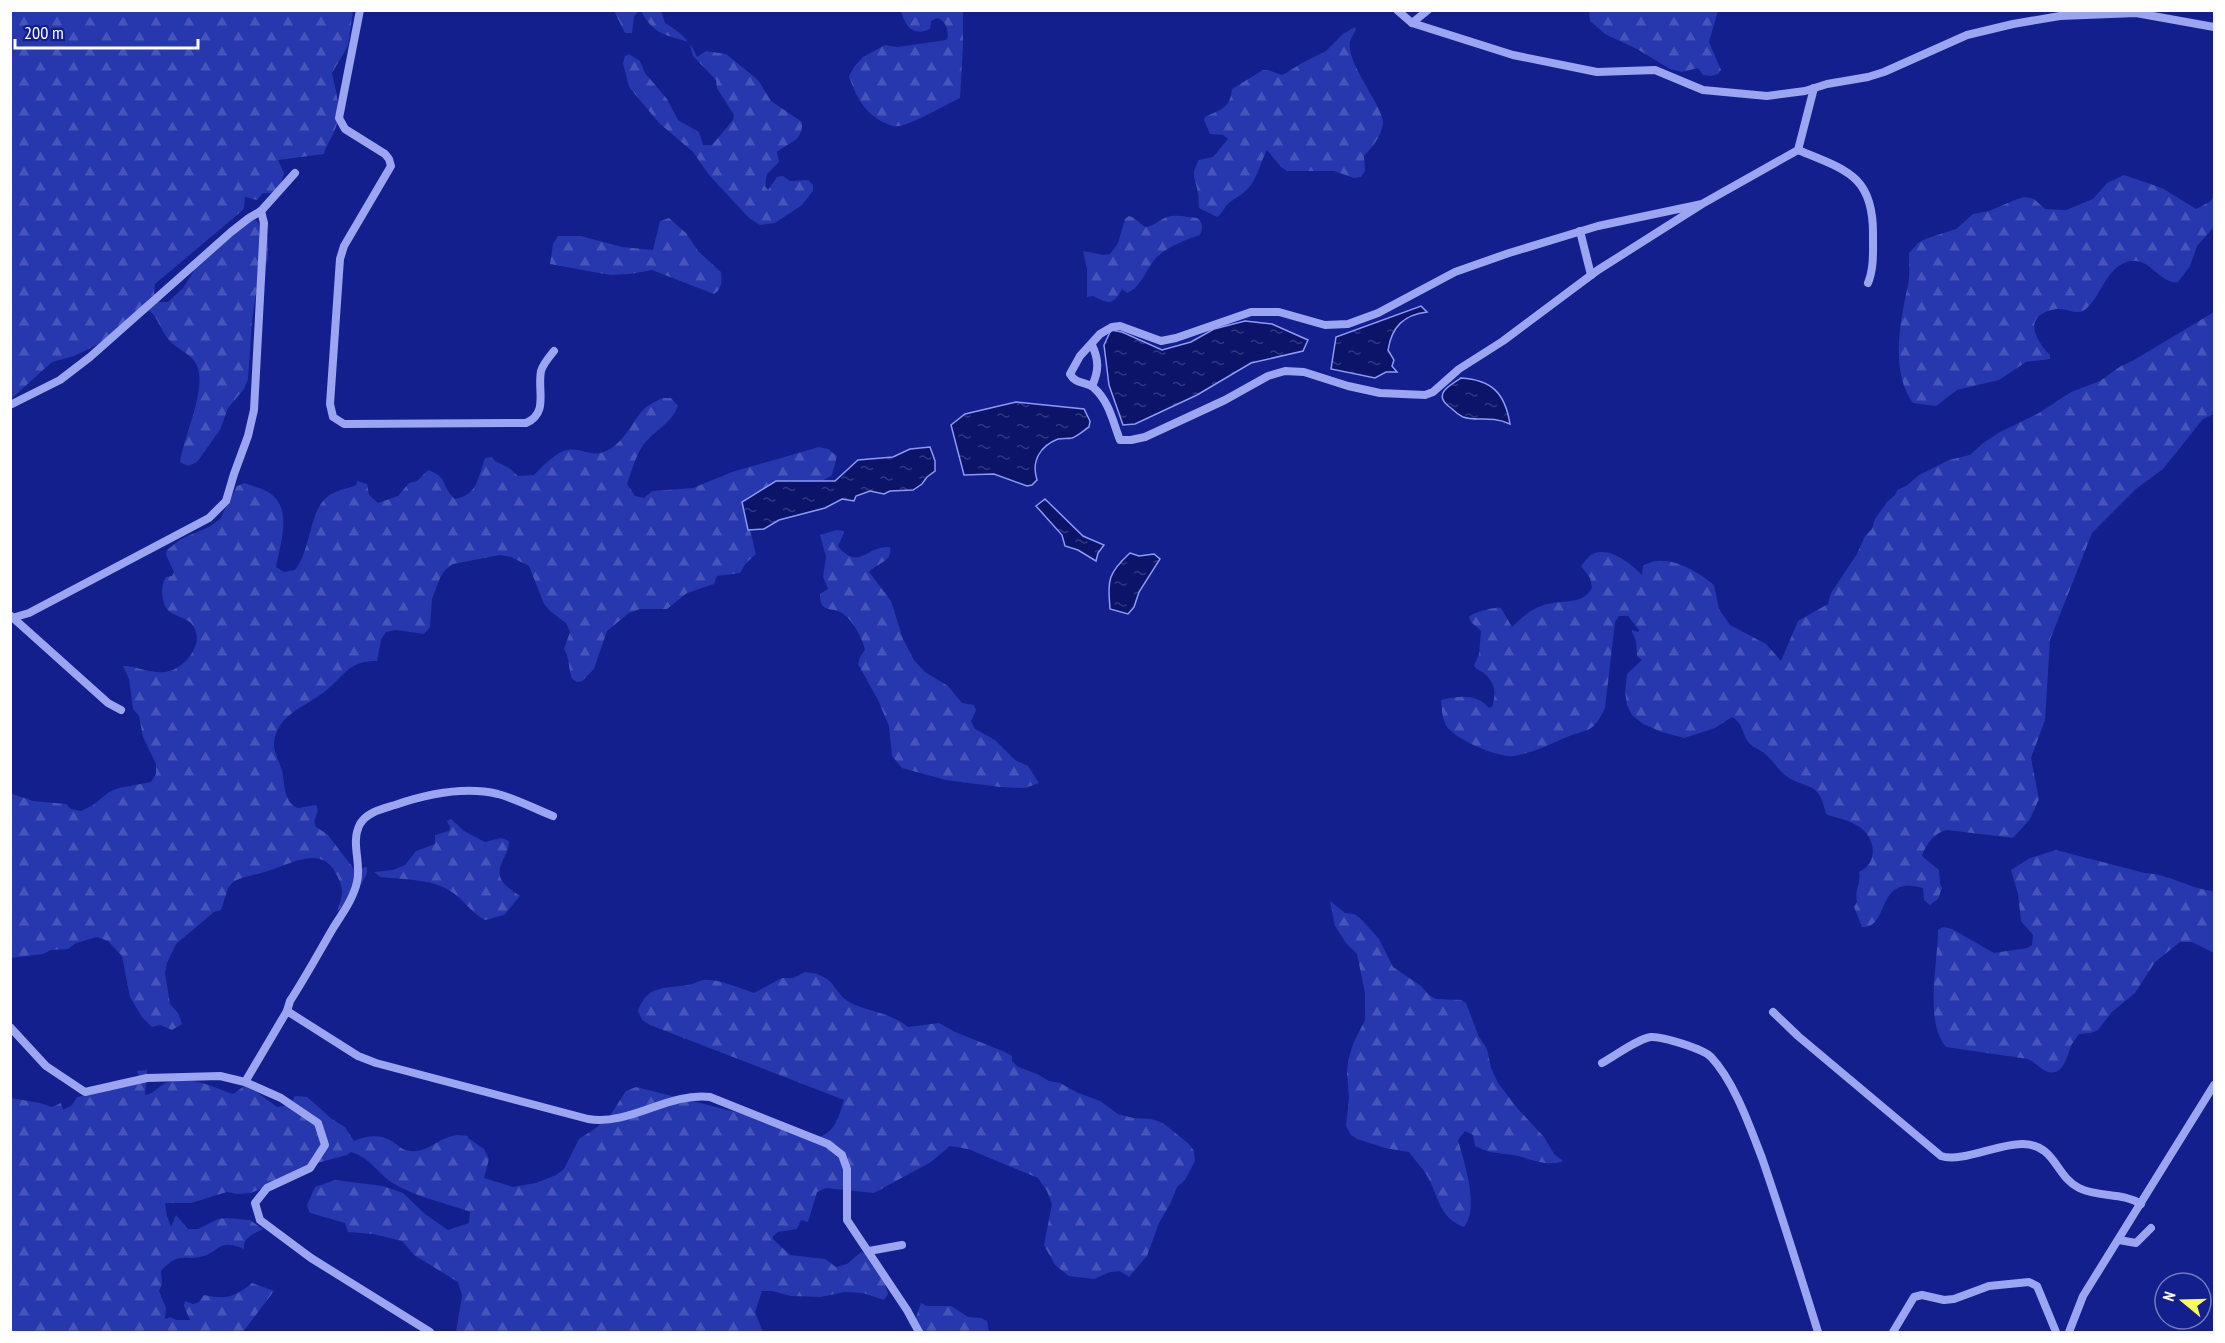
<svg xmlns="http://www.w3.org/2000/svg" width="2225" height="1343" viewBox="0 0 2225 1343" font-family="'PT Sans Narrow',sans-serif">
  <defs>
    <pattern id="forest-firs" width="22" height="20" patternUnits="userSpaceOnUse" patternTransform="scale(1.5)"><rect width="22" height="20" fill="#2737ae"/><path d="M5 1l3.5 6h-7zM16 11l3.5 6h-7z" fill="#4755ba"/></pattern>
    <pattern id="water-ripples" width="26" height="14" patternUnits="userSpaceOnUse" patternTransform="scale(1.5)"><rect width="26" height="14" fill="#0b1469"/><path d="M2 4q2-2 4 0t4 0M15 11q2-2 4 0t4 0" fill="none" stroke="#303780"/></pattern>
  </defs>
  <rect width="100%" height="100%" fill="#121f8d"/>
  <!-- forest -->
  <g fill="url(#forest-firs)">
    <polygon points="1589,10 1718,11 1709,42 1721,70 1718,74 1711,76 1703,75 1698,68 1682,72 1670,69 1637,49 1605,34 1590,21"/>
    <path d="M11 11H353L348 46 332 73C336 92 343 114 334 132 331 140 326 145 324 154L278 160 284 173C281 186 277 195 263 193L257 200 245 197 244 209 155 284 154 293 158 302H168L183 288 200 261 254 219 264 227 268 238V259L256 293 252 320 248 379 244 389 228 408 220 430 197 462 188 466 180 462C183 437 210 384 195 362 189 353 177 349 170 341 161 332 159 319 150 311L139 313 126 327 108 336 101 343 74 356 52 362 11 399Z"/>
    <polygon points="614,11 639,11 634,16 632,33 625,33"/>
    <path d="M641 11H661L665 23C680 32 690 40 697 57L706 51 726 54 731 58 758 80 771 101 802 122C803 141 789 142 777 152L779 162 767 174 765 186 768 190 777 177 783 176 790 181 808 180 813 185V191L802 205 775 223 760 225 749 218 709 175 693 152 659 123 629 87 623 63 625 56 629 54 640 61 645 73 667 99 678 120 699 132 703 145H712L733 120 734 115 717 88 716 80 693 56 689 42C665 35 653 34 641 11Z"/>
    <path d="M901 11H963V46L960 98C943 106 915 123 899 126 894 127 890 125 885 123 865 114 856 97 849 76L854 67 863 57 885 45 897 47 946 40 948 37C947 28 946 21 937 18L931 21 930 29C913 37 905 26 901 11Z"/>
    <path d="M1355 27 1356 30C1354 33 1351 38 1350 42 1346 64 1385 108 1383 124 1381 137 1372 147 1364 156L1365 171 1361 177 1354 178 1334 171H1287L1281 167 1267 150C1261 161 1258 175 1251 185 1245 193 1237 197 1229 203 1224 207 1223 213 1217 217L1199 208C1198 203 1199 197 1198 193 1195 176 1190 176 1199 160L1213 157 1228 139 1223 135 1210 134 1204 120 1205 117C1221 109 1230 109 1232 89L1263 70H1268L1282 75 1286 73 1302 63 1326 51 1343 34Z"/>
    <path d="M2124 175 2162 188 2196 209 2211 201 2214 195V227L2197 246 2190 266 2178 282C2162 285 2151 260 2134 261 2109 261 2102 294 2087 308 2078 317 2068 308 2057 309 2023 314 2033 338 2050 355V359L2026 362 1999 380 1957 390 1936 406 1913 403C1890 372 1900 321 1908 285 1910 278 1909 261 1909 253L1918 243 1925 239 1956 229 1973 214 1989 211 2017 199 2025 197 2034 199 2045 209 2066 210 2093 199 2107 183Z"/>
    <path d="M1129 216 1134 218 1145 227C1154 226 1159 220 1167 217 1177 214 1187 217 1197 218 1203 222 1203 228 1200 235 1185 240 1169 246 1157 257 1146 268 1142 287 1127 293L1122 289C1113 306 1109 304 1093 296L1087 297V269L1083 251 1103 255 1110 254 1118 243 1125 219Z"/>
    <path d="M669 218 686 233 698 251 721 272C722 281 722 289 714 294L652 270 630 274 610 275 550 264 553 244 558 236H581L622 247 653 250 660 221Z"/>
    <path d="M2214 312V414L2203 419 2163 469 2136 489 2092 533 2050 640 2045 720 2031 758 2039 799 2030 819 2013 838 1947 830C1935 832 1926 844 1922 856L1939 870 1940 884 1942 888 1938 899 1930 905 1924 900 1923 888C1874 874 1891 929 1862 927L1854 907 1857 902C1854 889 1862 883 1859 872 1879 863 1876 837 1858 826 1849 820 1836 818 1826 814 1819 782 1811 790 1789 778 1779 772 1774 761 1765 754 1761 750 1754 748 1750 744 1741 734 1745 725 1732 717L1715 728 1684 738 1662 732 1643 724 1632 715 1627 705 1625 692 1627 674 1642 660 1637 656 1636 641 1632 632V630L1638 632 1639 630 1628 616H1619L1615 622 1605 708C1592 736 1586 728 1562 739 1547 746 1531 753 1514 756 1498 758 1457 740 1447 727 1442 719 1442 710 1441 700 1458 696 1477 693 1489 708L1492 707C1496 695 1496 685 1486 675 1482 671 1478 671 1474 666L1479 654 1481 631 1471 622 1469 617C1474 612 1494 607 1501 608L1512 627C1522 617 1531 609 1544 605 1562 599 1582 606 1592 588L1590 578 1581 566C1585 562 1589 554 1595 553 1612 548 1631 564 1642 575L1643 566C1664 551 1698 571 1714 585L1719 609 1730 625 1766 644 1781 661 1798 621 1828 604 1831 593 1857 554 1865 536 1872 529 1875 519 1887 502 1895 495 1897 490 1906 486 1919 475 1949 460 1970 455 1983 443 2000 432 2039 413 2071 392 2100 381 2121 366 2134 360Z"/>
    <path d="M662 398H671L678 406C672 423 655 430 644 444 635 456 632 471 627 484L635 496 644 498 652 491 693 488 732 472 819 447 828 449 837 456 832 475 749 526 756 554 746 563 740 573 717 576 714 584 687 593 667 609H640L629 613 607 631 594 669 582 681 577 682 572 679C568 668 570 658 564 649L570 632 566 623 551 612 544 604 529 566 511 557 500 555 453 564 445 570 440 578 432 599 430 627 424 634 396 630 386 632 381 640 377 661C348 660 343 678 323 693 304 707 275 716 274 745 274 754 282 766 283 776 285 789 285 803 298 808L316 805 318 810 314 822 316 827 327 834 354 869 367 867V873L354 899H347L337 912C343 894 345 889 335 872 321 845 290 864 268 871 256 875 244 876 233 882L228 888 221 910 214 912 176 944 167 963 165 973 170 1004 178 1013 182 1024 172 1030 160 1025 152 1027 142 1017 130 997 122 956 108 941 97 937 76 943 68 949 51 950 43 954 11 958 10 793 33 801 66 804 71 809 81 811 93 805 109 792 119 788 151 782 156 774V764L143 737 139 716 133 709 129 679 123 666C137 666 151 674 165 672 184 670 208 642 191 623 185 618 176 616 170 612 161 606 160 585 166 577L172 576 174 572 166 555 167 550 181 539 209 527 220 519 237 486 245 483C252 486 261 488 268 492 294 507 280 544 276 567L284 572 295 570C311 550 309 513 326 498 333 491 347 489 356 485L357 481 367 484 369 495 378 503 398 496 409 483 417 481 428 470C450 478 440 486 455 499 478 495 478 477 485 458L492 457 495 461 509 468 518 476 534 475C542 467 556 452 567 450 582 447 591 459 608 450 624 442 631 424 642 411 647 405 655 402 662 398Z"/>
    <path d="M837 530 844 531V533L838 546C859 572 866 545 890 547 893 562 877 563 869 572L891 601 903 639 914 660 925 672 948 686 962 703 974 705 976 710 971 721 975 729 995 740 1015 760 1028 766 1039 783 1025 788 1000 787 946 780 902 768 892 756 889 726 878 700 858 664 860 657 865 650C862 637 852 617 838 611 834 609 827 610 824 607 820 604 820 598 820 594L828 589 823 577 826 557 820 535Z"/>
    <path d="M451 819 464 831 485 842 501 838 509 841C509 848 507 850 505 856 493 877 502 884 520 896L504 915 485 920C472 913 468 905 457 896 437 878 405 880 380 877L374 872 393 870 405 865 416 851 435 844V835L449 831 450 827 447 821Z"/>
    <path d="M2056 850 2145 873C2169 874 2190 889 2214 891V953L2192 942H2180L2155 962 2135 993 2112 1012 2098 1030 2091 1033 2079 1034C2076 1038 2073 1042 2071 1046 2067 1056 2064 1076 2048 1072 2043 1071 2035 1062 2028 1059L1946 1047C1924 1021 1938 963 1938 930L1943 927 1952 929 1994 953 2027 948 2032 945 2033 935 2021 921 2018 894 2011 870 2030 858Z"/>
    <path d="M1330 901 1345 913 1354 914 1360 918 1379 939 1393 967 1421 986 1429 995 1436 999 1461 1000 1466 1003 1479 1037 1487 1049 1491 1068 1498 1083 1518 1109 1544 1137 1554 1154 1563 1161C1547 1168 1528 1157 1512 1155 1498 1153 1488 1153 1475 1146L1473 1135 1465 1131 1458 1140C1464 1162 1480 1207 1464 1227 1440 1218 1439 1199 1429 1179 1424 1169 1415 1161 1409 1152L1385 1148 1357 1139 1351 1135 1346 1126 1349 1098 1347 1073 1348 1061 1353 1044 1365 1020V993L1357 954 1346 943 1335 926Z"/>
    <path d="M805 972C839 975 830 994 855 1005 873 1012 892 1014 908 1027L939 1023 955 1032 1005 1052 1012 1056V1061L1018 1067 1037 1074 1049 1081 1060 1083 1078 1093 1100 1101 1118 1114 1133 1118 1151 1119 1163 1123 1189 1144 1194 1151 1195 1161 1185 1180 1177 1187 1170 1204 1159 1223 1147 1256 1129 1277 1120 1271 1110 1272 1094 1279 1069 1276 1055 1265 1044 1245 1052 1204 1047 1191 1038 1178 968 1149 950 1146 931 1162 874 1193 826 1188 817 1192 808 1222 801 1220 797 1229 778 1232 773 1236V1239L790 1255 825 1259 836 1267 847 1264 861 1252 864 1253 883 1278 888 1294 884 1300 863 1293 844 1292 821 1297 791 1296 772 1291H762L755 1312 763 1332H456L462 1296 458 1282 414 1255 402 1241 373 1234 348 1232 345 1223 310 1213 307 1205 315 1187 335 1180 383 1186 403 1193 425 1214 448 1230 469 1223 470 1212C444 1202 414 1197 391 1182 375 1170 370 1158 351 1152L347 1155 317 1163 251 1193 237 1194 227 1192 191 1203H165L167 1216 171 1227 176 1215 188 1229H198L218 1219 226 1218 250 1220 263 1229C254 1234 243 1237 244 1249 237 1246 232 1244 225 1245 218 1246 212 1254 204 1256 183 1262 180 1250 161 1271L162 1284 159 1291 166 1308 165 1319 170 1317 177 1320H190L184 1306 185 1301 193 1304 199 1302 204 1295C228 1300 234 1297 252 1283L274 1291 243 1332H11V1098L40 1103 52 1107 61 1103 63 1110 72 1105 77 1097 94 1094 118 1080 139 1077 137 1071 147 1070 145 1095C158 1092 158 1085 169 1082 191 1075 213 1087 233 1094L250 1082 255 1091 277 1107 290 1105 295 1096 307 1097 332 1119 345 1127 354 1141C366 1136 378 1134 390 1140 397 1144 401 1150 410 1151 433 1153 440 1131 468 1136V1138L484 1149 489 1159 484 1178 513 1187 536 1183 556 1175 564 1169 579 1139 596 1128 611 1114 626 1091 636 1087 748 1115 813 1139C835 1134 838 1119 844 1100L650 1025 642 1020 638 1011C648 982 668 990 692 984 699 982 702 979 709 980 720 980 743 989 754 993L782 978H793Z"/>
    <polygon points="921,1303 927,1306 951,1306 968,1317 981,1318 987,1321 989,1332 918,1332 914,1323"/>
  </g>
  <!-- water -->
  <g fill="url(#water-ripples)" stroke="#8d9af5" stroke-width="1.5">
    <path d="M1421 306 1427 312C1404 315 1392 326 1388 350L1394 360 1392 366 1397 372H1386L1375 378 1331 369 1336 337Z"/>
    <polygon points="1245,321 1272,324 1308,340 1303,351 1251,363 1197,395 1135,424 1123,425 1109,385 1104,345 1111,330 1122,332 1162,350 1191,342 1214,329"/>
    <path d="M1461 378C1492 380 1505 393 1510 424 1490 415 1477 422 1463 417 1459 415 1454 411 1451 408 1432 395 1448 386 1461 378Z"/>
    <path d="M1016 402 1084 409 1090 421 1089 427C1084 430 1078 436 1072 438 1068 439 1063 438 1058 439 1040 446 1031 461 1037 480L1032 485 1027 486 994 474 964 475 951 425 965 414Z"/>
    <polygon points="930,447 935,461 935,471 927,477 922,484 913,490 890,491 884,494 870,491 856,496 854,501 842,499 825,508 779,520 764,529 748,530 742,502 776,481 835,481 858,460 893,457 910,449"/>
    <polygon points="1045,499 1083,536 1104,545 1098,553 1096,561 1078,550 1065,546 1062,535 1036,506"/>
    <path d="M1130 553 1139 556 1154 554 1160 559 1139 592 1134 607 1128 614 1110 609C1108 580 1107 574 1130 553Z"/>
  </g>
  <g fill="none" stroke-linecap="round" stroke-linejoin="round">
    <!-- minor -->
    <g stroke="#9ba5f1" stroke-width="8">
      <path d="M360 10 339 118 345 129 385 154 389 159 391 166 344 246 340 259 330 404 333 417 344 424 526 423C549 413 537 390 541 371 543 364 549 357 554 351"/>
      <polyline points="1397,10 1412,23 1513,55 1597,72 1655,70 1703,90 1767,96 1805,91 1827,84 1868,77 1884,72 1967,35 2013,24 2060,16 2136,13 2214,27"/>
      <polyline points="1412,23 1428,10"/>
      <path d="M1798 150C1847 170 1874 176 1873 236 1873 252 1874 268 1868 283"/>
      <path d="M1702 204 1598 226 1509 253 1455 272 1378 313 1348 324 1325 325 1279 312H1251L1176 338 1161 341 1120 326 1112 327 1100 334 1080 356 1070 374C1076 385 1087 381 1094 388 1109 401 1113 422 1120 440H1131L1145 437 1225 400 1268 376 1285 371 1304 372 1348 386 1380 393 1425 395 1433 392 1459 369 1503 341 1598 270 1702 204 1798 150 1814 88"/>
      <polyline points="1580,231 1591,275"/>
      <path d="M1092 345C1099 360 1099 371 1092 386"/>
      <polyline points="10,405 60,380 90,357 231,232 249,218 261,211 295,173"/>
      <polyline points="11,616 108,703 121,710"/>
      <polyline points="12,618 29,613 209,518 226,501 234,474 248,436 254,410 264,223 261,211"/>
      <path d="M287 1011 290 1001C305 978 318 954 332 930 341 915 353 900 357 882 362 863 350 843 360 824 367 812 382 809 395 805 427 794 464 786 498 794 517 799 535 809 553 816"/>
      <path d="M1773 1012 1798 1036 1941 1156C1961 1163 2000 1143 2023 1144 2056 1145 2055 1176 2079 1188 2099 1198 2122 1192 2141 1204"/>
      <path d="M10 1027 46 1066 85 1092 147 1078 220 1076 245 1082 287 1011 358 1056 376 1063 588 1119C630 1126 668 1092 710 1097L828 1144 842 1155 847 1169V1220L907 1310 919 1332"/>
      <path d="M1602 1063C1615 1056 1637 1039 1651 1037 1661 1036 1704 1049 1711 1057 1734 1081 1750 1127 1762 1158 1782 1216 1800 1274 1818 1332"/>
      <polyline points="245,1082 281,1098 318,1123 325,1145 310,1168 267,1188 255,1203 260,1220 311,1258 430,1332"/>
      <polyline points="2119,1240 2136,1243 2151,1228"/>
      <polyline points="869,1251 902,1245"/>
      <polyline points="1893,1332 1914,1297 1922,1295 1944,1300 1954,1299 1989,1286 2029,1282 2037,1286 2056,1332"/>
      <polyline points="2069,1332 2083,1296 2214,1085"/>
    </g>
  </g>
  <!-- border -->
  <rect width="2225" height="1343" fill="none" stroke="#ffffff" stroke-width="24"/>
  <!-- north arrow -->
  <g transform="translate(2183 1301) rotate(289)"><circle r="28" fill="#121f8d" stroke="#7179bb" stroke-width="1.5"/>
  <path d="M0-4.5L10 22L0 15L-10 22Z" fill="#f7ff5b"/>
  <text y="-9" font-size="16" font-weight="bold" text-anchor="middle" fill="#ffffff">N</text>
  </g>
  <!-- scale -->
  <path d="M15 39v9h183v-9" fill="none" stroke="#ffffff" stroke-width="3"/>
  <text x="24" y="39" font-size="18" fill="#ffffff" stroke="#121f8d" stroke-width="4.5" paint-order="stroke">200 m</text>
</svg>
